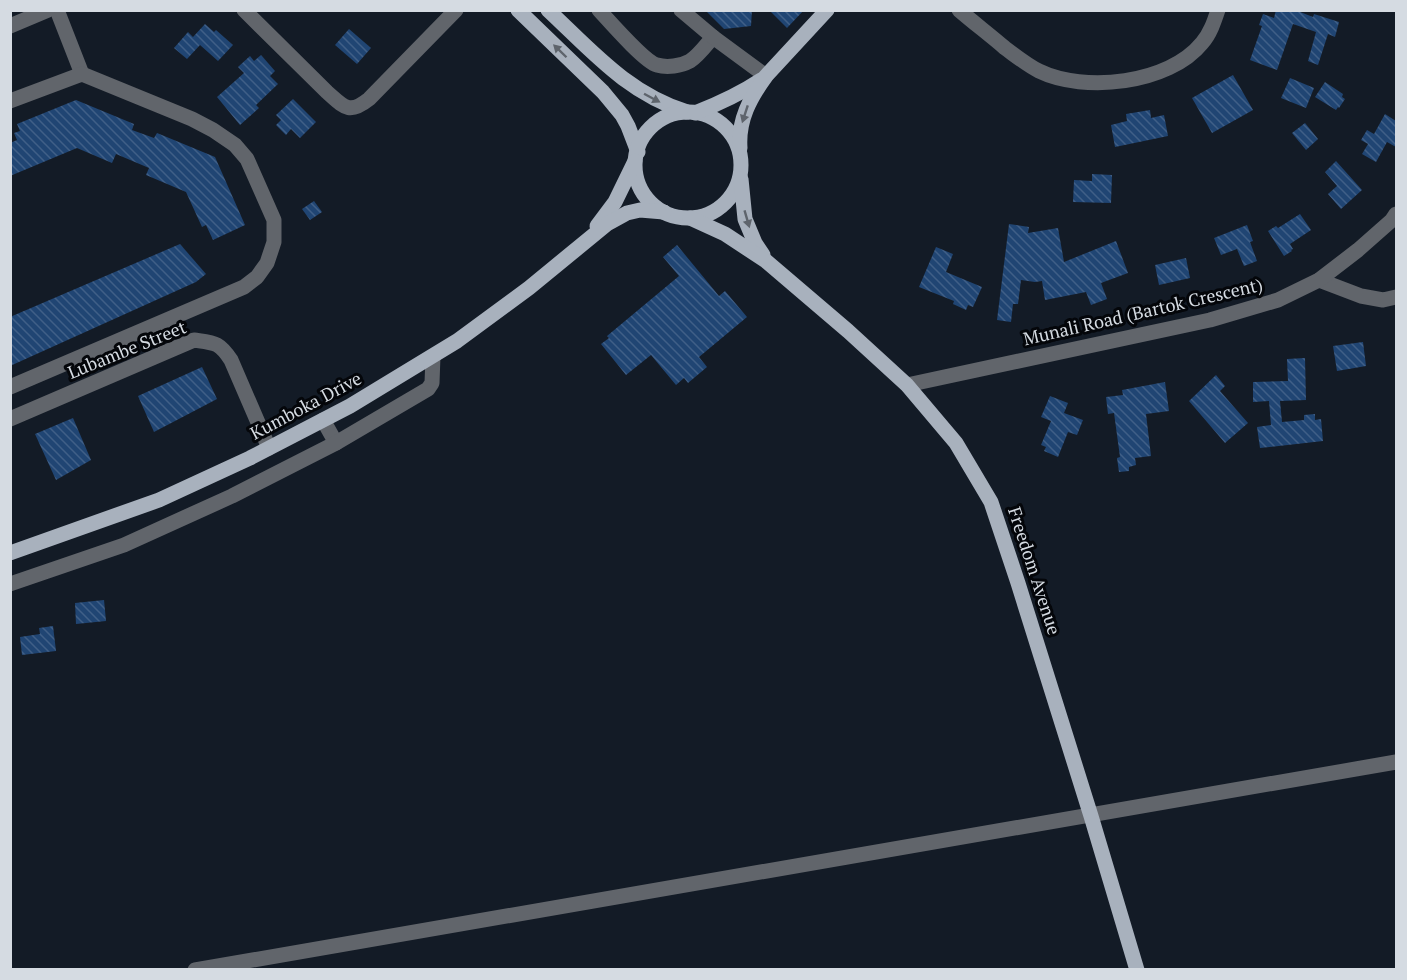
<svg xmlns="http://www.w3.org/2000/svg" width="1407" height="980" viewBox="0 0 1407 980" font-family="'PT Serif',serif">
  <defs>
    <pattern id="building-back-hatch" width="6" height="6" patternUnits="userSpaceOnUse" patternTransform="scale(1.5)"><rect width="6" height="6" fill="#204573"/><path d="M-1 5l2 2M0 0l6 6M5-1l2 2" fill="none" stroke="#405f87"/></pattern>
  </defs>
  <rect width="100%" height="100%" fill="#131b26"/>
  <!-- building -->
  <g fill="url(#building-back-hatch)">
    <polygon points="705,10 752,10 751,26 724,29"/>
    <polygon points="769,10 804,10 787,28"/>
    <polygon points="1276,10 1295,10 1313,17 1314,14 1339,22 1335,37 1328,34 1318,65 1308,61 1316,32 1293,24 1277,70 1250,60 1262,26 1259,25 1263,14 1274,18"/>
    <polygon points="205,24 214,32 216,30 233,45 218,61 200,45 187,59 174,48 188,32 193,37"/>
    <polygon points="349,29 371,48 357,64 335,45"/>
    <polygon points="261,55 275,71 270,76 278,84 256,105 259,108 240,125 217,97 244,73 238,67 250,56 254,61"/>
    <polygon points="1233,75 1253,110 1212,133 1192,98"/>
    <polygon points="1290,78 1314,88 1306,108 1281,98"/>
    <polygon points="1325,82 1343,94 1342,97 1345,99 1339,108 1338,107 1336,110 1315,97"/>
    <polygon points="293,99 316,122 300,138 291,129 286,135 276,125 281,120 276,115"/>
    <polygon points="76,100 134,124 132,130 154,138 157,133 215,157 245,225 213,240 206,225 202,227 186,192 146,175 149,168 116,154 112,163 77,148 10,176 10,143 17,140 14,133 20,131 17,124"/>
    <polygon points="1150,110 1151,118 1164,115 1168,136 1115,147 1111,125 1127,121 1126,114"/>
    <polygon points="1385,114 1396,121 1396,147 1387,142 1376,162 1362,154 1368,144 1361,140 1367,130 1374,134"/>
    <polygon points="1305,123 1318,139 1306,150 1292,133"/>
    <polygon points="1336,161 1362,190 1341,209 1328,194 1337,186 1325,172"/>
    <polygon points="1092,174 1112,175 1111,203 1073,202 1074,180 1092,181"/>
    <polygon points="314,201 322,212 310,220 302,209"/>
    <polygon points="1300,214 1311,230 1290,244 1293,249 1291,250 1292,251 1284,256 1268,231 1276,226 1278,228"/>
    <polygon points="1009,224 1029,227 1028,233 1058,228 1064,262 1116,241 1128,273 1101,283 1107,299 1091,305 1086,292 1045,300 1042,281 1035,282 1021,280 1018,304 1013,304 1011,322 997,320"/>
    <polygon points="1247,225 1253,241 1250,242 1257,261 1244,266 1237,249 1221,255 1214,238"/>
    <polygon points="180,244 206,274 196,282 10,366 10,317"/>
    <polygon points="677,245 719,296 725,291 747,317 699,357 707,367 688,383 684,378 676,385 651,355 626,375 601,344 609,338 607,336 679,276 663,257"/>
    <polygon points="936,247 953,254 946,272 982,287 973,307 968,305 966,310 953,304 954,301 919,287"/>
    <polygon points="1186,258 1190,278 1159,285 1155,265"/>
    <polygon points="1363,342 1366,366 1337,371 1333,346"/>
    <polygon points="1305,358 1306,400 1280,401 1282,422 1304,420 1304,415 1315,414 1315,420 1321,419 1323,441 1260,448 1257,427 1271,425 1269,401 1253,402 1253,382 1288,381 1287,359"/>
    <polygon points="202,367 217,399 154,432 138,396"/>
    <polygon points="1216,375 1225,386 1220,391 1248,423 1225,443 1189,401"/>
    <polygon points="1165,382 1169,411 1146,414 1151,456 1135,458 1136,465 1129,467 1129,471 1119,472 1117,458 1120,457 1114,413 1108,414 1106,397 1123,395 1122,390"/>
    <polygon points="1050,396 1068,403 1064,413 1083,420 1077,435 1068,432 1058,457 1044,451 1046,447 1041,445 1051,421 1041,417"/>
    <polygon points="73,418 91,460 56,480 35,434"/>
    <polygon points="104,600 106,621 76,624 75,603"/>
    <polygon points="53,626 56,651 22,655 20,637 40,634 39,628"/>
  </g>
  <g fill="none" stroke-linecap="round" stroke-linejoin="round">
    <!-- minor -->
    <g stroke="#61656b" stroke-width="15">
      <polyline points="57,10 82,74"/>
      <path d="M244 10 327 92C344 107 349 115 369 99L456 10"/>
      <path d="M599 10C610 22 645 62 657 65 667 68 681 66 690 61 699 55 706 45 713 37"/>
      <polyline points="681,10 713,37 766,76"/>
      <path d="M959 10C974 23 990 35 1005 48 1016 56 1027 65 1039 71 1084 93 1169 84 1202 43 1210 34 1214 22 1218 10"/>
      <polyline points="10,26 48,10"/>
      <polyline points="10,101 82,74 192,119 213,130 235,145 247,159 274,220 274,242 267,263 257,277 244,287 10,387"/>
      <polyline points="1319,280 1361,296 1383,300 1396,297"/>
      <polyline points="907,385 1210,320 1278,300 1319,280 1358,250 1392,220 1396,214"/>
      <path d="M10 419 194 340C215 343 219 342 231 360L269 448"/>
      <polyline points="323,420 336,443"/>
      <polyline points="10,584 124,545 232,496 336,443 428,389 432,383 433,356"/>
      <polyline points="195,970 1396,762"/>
    </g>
    <!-- major -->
    <g stroke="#a8b1bd" stroke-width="15">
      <polyline points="518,10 603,92 622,115 628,126 638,152"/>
      <path d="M548 10C592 51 627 93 687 112"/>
      <circle cx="688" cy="165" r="53"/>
      <path d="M695 113C718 104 740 94 761 80"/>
      <path d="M740 148C738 120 750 98 766 76L827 10"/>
      <polyline points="741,179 745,219 755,243 763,255"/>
      <polyline points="690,218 725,234 766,261 848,331 907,385 956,443 991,502 1018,583 1091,816 1137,970"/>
      <polyline points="597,226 615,202 635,161"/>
      <polyline points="10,553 159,500 250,458 350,406 457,341 529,288 607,224 627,213 640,210 664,212"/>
    </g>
  </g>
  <!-- one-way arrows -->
  <defs><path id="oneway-solid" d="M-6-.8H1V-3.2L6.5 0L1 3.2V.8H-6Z" transform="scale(1.5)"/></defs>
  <g fill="#5e646c">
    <use href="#oneway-solid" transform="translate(560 51) rotate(-136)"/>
    <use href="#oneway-solid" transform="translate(652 98) rotate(28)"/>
    <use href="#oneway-solid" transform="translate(745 114) rotate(108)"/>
    <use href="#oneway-solid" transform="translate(747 219) rotate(74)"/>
  </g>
  <g text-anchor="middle" stroke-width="6" stroke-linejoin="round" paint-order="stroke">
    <!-- street labels -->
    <g font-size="18" fill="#d5dbe2" stroke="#04060a">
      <text transform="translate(1143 312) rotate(-13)" y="6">Munali Road (Bartok Crescent)</text>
      <text transform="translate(127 350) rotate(-22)" y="6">Lubambe Street</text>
      <text transform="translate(306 406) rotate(-28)" y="6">Kumboka Drive</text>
      <text transform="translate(1034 571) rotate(72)" y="6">Freedom Avenue</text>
    </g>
  </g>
  <!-- border -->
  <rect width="1407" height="980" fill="none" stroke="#d5dbe2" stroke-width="24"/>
</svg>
